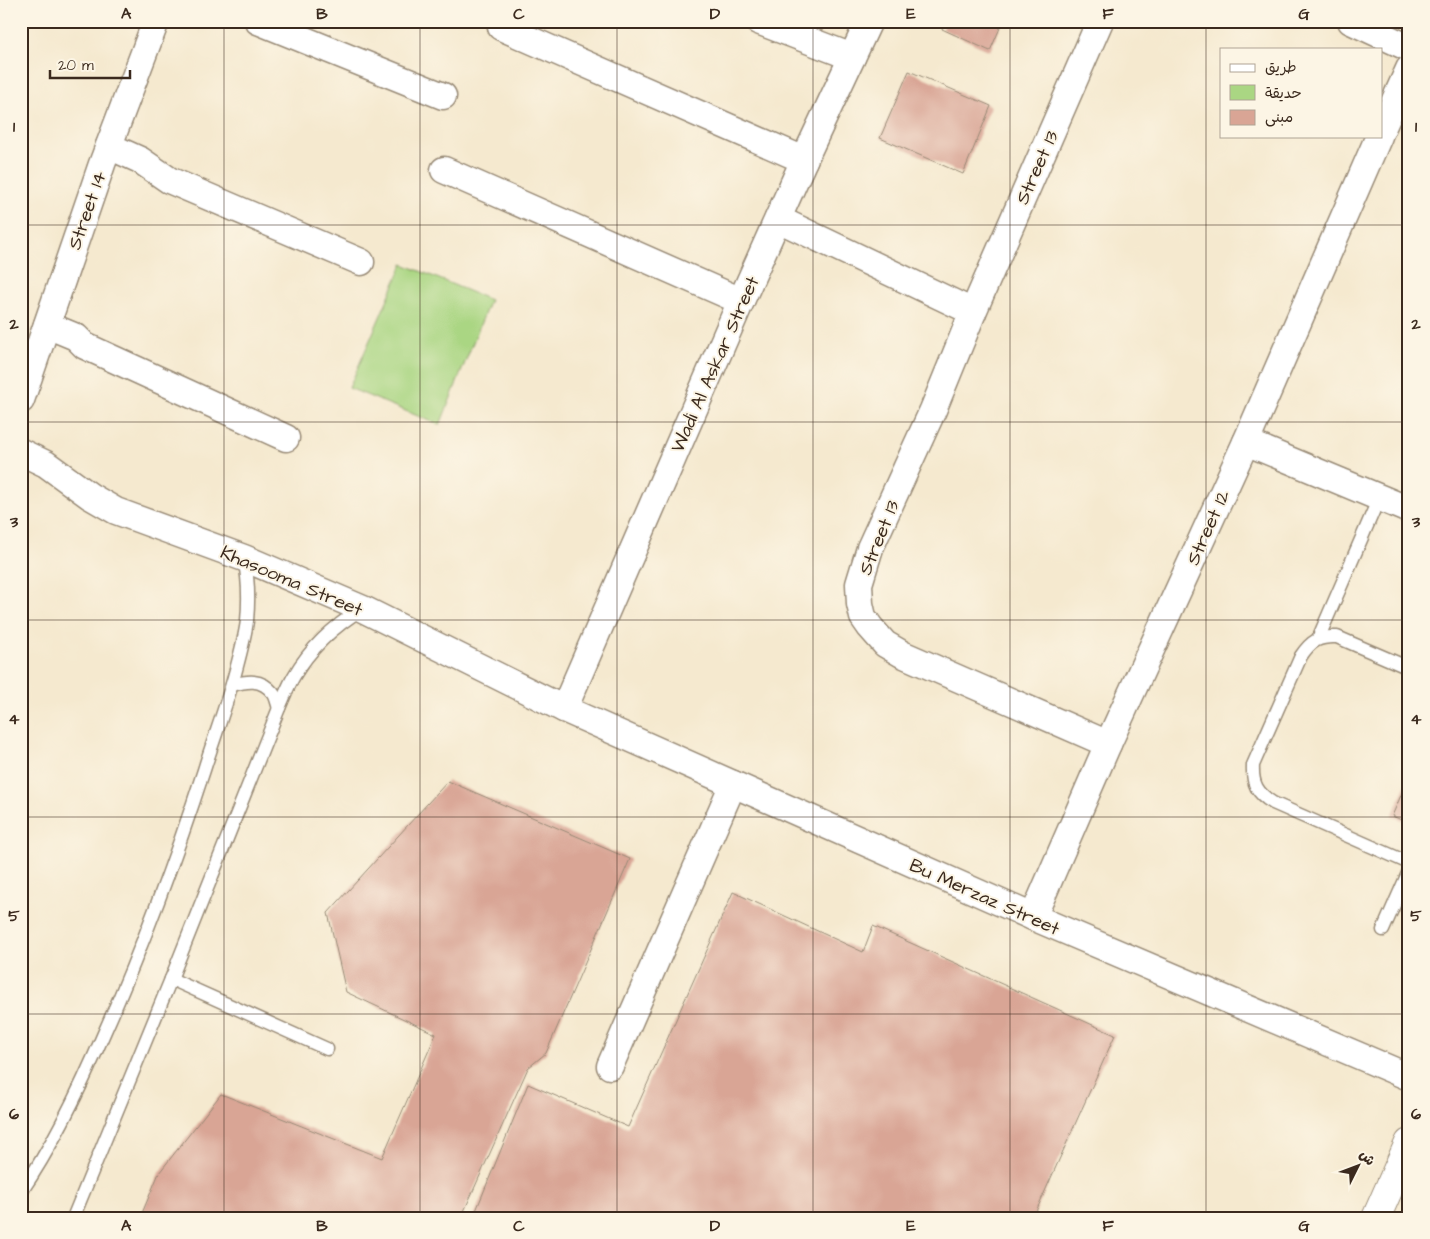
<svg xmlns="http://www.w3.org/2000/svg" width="1430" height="1239" viewBox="0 0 1430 1239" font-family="'Architects Daughter','Playpen Sans Arabic',sans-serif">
  <rect width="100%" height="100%" fill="#fcf5e5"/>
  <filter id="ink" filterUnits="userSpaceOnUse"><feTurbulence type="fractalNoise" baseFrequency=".02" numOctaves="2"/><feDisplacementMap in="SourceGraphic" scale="10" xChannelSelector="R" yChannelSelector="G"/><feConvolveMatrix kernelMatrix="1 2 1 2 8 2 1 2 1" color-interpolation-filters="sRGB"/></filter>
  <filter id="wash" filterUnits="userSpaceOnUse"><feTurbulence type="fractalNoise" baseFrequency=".0096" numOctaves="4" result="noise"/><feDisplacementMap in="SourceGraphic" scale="20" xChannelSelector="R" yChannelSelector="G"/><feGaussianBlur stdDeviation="1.12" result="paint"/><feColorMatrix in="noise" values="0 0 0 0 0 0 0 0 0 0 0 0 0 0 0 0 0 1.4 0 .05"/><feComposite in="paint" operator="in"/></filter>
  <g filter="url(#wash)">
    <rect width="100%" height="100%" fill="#f5e9cf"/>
    <!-- green -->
    <polygon fill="#aad683" stroke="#728050" points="403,264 490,300 440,425 349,388"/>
    <g id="blocks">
      <!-- building -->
      <g fill="#d9a595">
        <polygon points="945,21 1003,21 990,51 942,29"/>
        <polygon points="909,71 991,106 963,174 880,138"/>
        <polygon points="1409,777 1409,823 1392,816"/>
        <polygon points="448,781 630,859 546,1053 528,1068 461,1218 140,1218 159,1173 221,1094 382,1158 436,1034 346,992 328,913"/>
        <polygon points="733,892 863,952 873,926 1115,1035 1033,1218 473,1218 528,1084 628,1127"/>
      </g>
    </g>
  </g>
  <g filter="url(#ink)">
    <use href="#blocks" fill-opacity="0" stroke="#988a76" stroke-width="1"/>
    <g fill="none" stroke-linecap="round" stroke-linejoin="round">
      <defs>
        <g id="service">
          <polyline points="1318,639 1379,498"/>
          <path d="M1409 668 1337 637C1319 636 1311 641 1301 656L1253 765C1252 784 1257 793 1273 803L1409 863"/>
          <path d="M232 685C247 681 261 678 273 693 276 696 277 703 279 708"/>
          <polyline points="1383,930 1409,871"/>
          <polyline points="171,979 327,1049"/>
          <path d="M21 1192C54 1144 82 1085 105 1031 143 946 175 859 204 770 215 735 228 701 237 666 241 651 245 636 247 621 249 599 249 580 244 558"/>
          <path d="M73 1218 171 979 279 708C284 697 288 686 294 676 311 647 334 626 362 609"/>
        </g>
        <g id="minor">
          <polyline points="258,21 443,96"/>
          <polyline points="758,21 852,57"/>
          <polyline points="1100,21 973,312 933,410 870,548 859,584 860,604 863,617 870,627 885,644 902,654 1108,744"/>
          <polyline points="1351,21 1409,48"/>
          <polyline points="501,27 804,160"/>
          <polyline points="1381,131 1409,69"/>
          <polyline points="109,146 140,160 169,180 361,262"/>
          <polyline points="444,170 741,301"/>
          <polyline points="778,219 973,312"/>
          <polyline points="47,325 76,337 85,346 286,438"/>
          <polyline points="21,400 102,164 156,21"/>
          <polyline points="1246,442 1409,510"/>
          <polyline points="21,452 46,464 90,496 116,511 244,558 363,609 564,709 1033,917 1409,1077"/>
          <polyline points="564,709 741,301 804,160 869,21"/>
          <polyline points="1033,917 1108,744 1246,442 1379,136"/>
          <polyline points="610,1066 733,784"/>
        </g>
        <polyline id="secondary" points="1376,1218 1409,1143"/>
      </defs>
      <!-- service casing -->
      <use href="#service" stroke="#988a76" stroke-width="15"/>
      <!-- minor casing -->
      <use href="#minor" stroke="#988a76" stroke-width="29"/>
      <!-- secondary casing -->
      <use href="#secondary" stroke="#988a76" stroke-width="30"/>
      <!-- service -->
      <use href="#service" stroke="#fff" stroke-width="12"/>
      <!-- minor -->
      <use href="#minor" stroke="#fff" stroke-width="26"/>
      <!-- secondary -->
      <use href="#secondary" stroke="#fff" stroke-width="28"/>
    </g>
  </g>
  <!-- grid -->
  <path fill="none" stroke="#3b2a1e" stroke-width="1" stroke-opacity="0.55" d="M224 21V1218M420 21V1218M617 21V1218M813 21V1218M1010 21V1218M1206 21V1218M21 225H1409M21 422H1409M21 620H1409M21 817H1409M21 1014H1409"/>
  <g text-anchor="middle" stroke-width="4" stroke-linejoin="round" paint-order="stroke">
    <!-- street labels -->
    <g font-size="19" fill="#3b2a1e" stroke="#fcf5e5">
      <text transform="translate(1036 167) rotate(-66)" y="7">Street 13</text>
      <text transform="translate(86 210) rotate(-71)" y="7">Street 14</text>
      <text transform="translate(714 364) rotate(-66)" y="7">Wadi Al Askar Street</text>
      <text transform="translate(1207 527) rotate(-66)" y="7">Street 12</text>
      <text transform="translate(878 537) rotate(-68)" y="7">Street 13</text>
      <text transform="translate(292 580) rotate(23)" y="7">Khasooma Street</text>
      <text transform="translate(985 896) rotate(24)" y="7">Bu Merzaz Street</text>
    </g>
  </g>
  <!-- margin -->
  <rect width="1430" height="1239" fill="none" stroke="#fcf5e5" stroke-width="55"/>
  <!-- legend -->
  <rect x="1220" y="48" width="162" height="90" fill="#fcf5e5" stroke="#afa495"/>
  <rect x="1230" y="64" width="25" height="8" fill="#ffffff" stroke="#afa495"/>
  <text x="1265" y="72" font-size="15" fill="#3b2a1e">طريق</text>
  <rect x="1230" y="85" width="25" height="15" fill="#aad683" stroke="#afa495"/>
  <text x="1265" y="98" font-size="15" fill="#3b2a1e">حديقة</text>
  <rect x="1230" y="110" width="25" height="15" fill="#d9a595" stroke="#afa495"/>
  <text x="1265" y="122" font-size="15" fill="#3b2a1e">مبنى</text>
  <!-- north arrow -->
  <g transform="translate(1358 1166) rotate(48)" stroke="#fcf5e5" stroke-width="4" paint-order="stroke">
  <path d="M0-4L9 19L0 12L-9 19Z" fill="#3b2a1e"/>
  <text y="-8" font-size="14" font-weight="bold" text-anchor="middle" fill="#3b2a1e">ش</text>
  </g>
  <!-- scale -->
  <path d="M50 70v8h80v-8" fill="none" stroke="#3b2a1e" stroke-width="2.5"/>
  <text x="58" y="70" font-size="15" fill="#3b2a1e" stroke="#fcf5e5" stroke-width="4" paint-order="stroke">20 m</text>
  <rect x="28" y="28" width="1374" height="1184" fill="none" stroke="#3b2a1e" stroke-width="2"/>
  <g font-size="16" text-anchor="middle" font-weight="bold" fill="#3b2a1e">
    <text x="126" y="19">A</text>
    <text x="322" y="19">B</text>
    <text x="519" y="19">C</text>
    <text x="715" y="19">D</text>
    <text x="911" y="19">E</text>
    <text x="1108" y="19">F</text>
    <text x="1304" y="19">G</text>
    <text x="14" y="132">1</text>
    <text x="1416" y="132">1</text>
    <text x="14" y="329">2</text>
    <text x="1416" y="329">2</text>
    <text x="14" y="527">3</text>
    <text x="1416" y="527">3</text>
    <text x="14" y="724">4</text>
    <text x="1416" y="724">4</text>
    <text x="14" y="921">5</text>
    <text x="1416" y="921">5</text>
    <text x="14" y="1119">6</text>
    <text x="1416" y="1119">6</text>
    <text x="126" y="1231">A</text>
    <text x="322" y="1231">B</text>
    <text x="519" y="1231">C</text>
    <text x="715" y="1231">D</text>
    <text x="911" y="1231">E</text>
    <text x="1108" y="1231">F</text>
    <text x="1304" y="1231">G</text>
  </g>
</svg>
